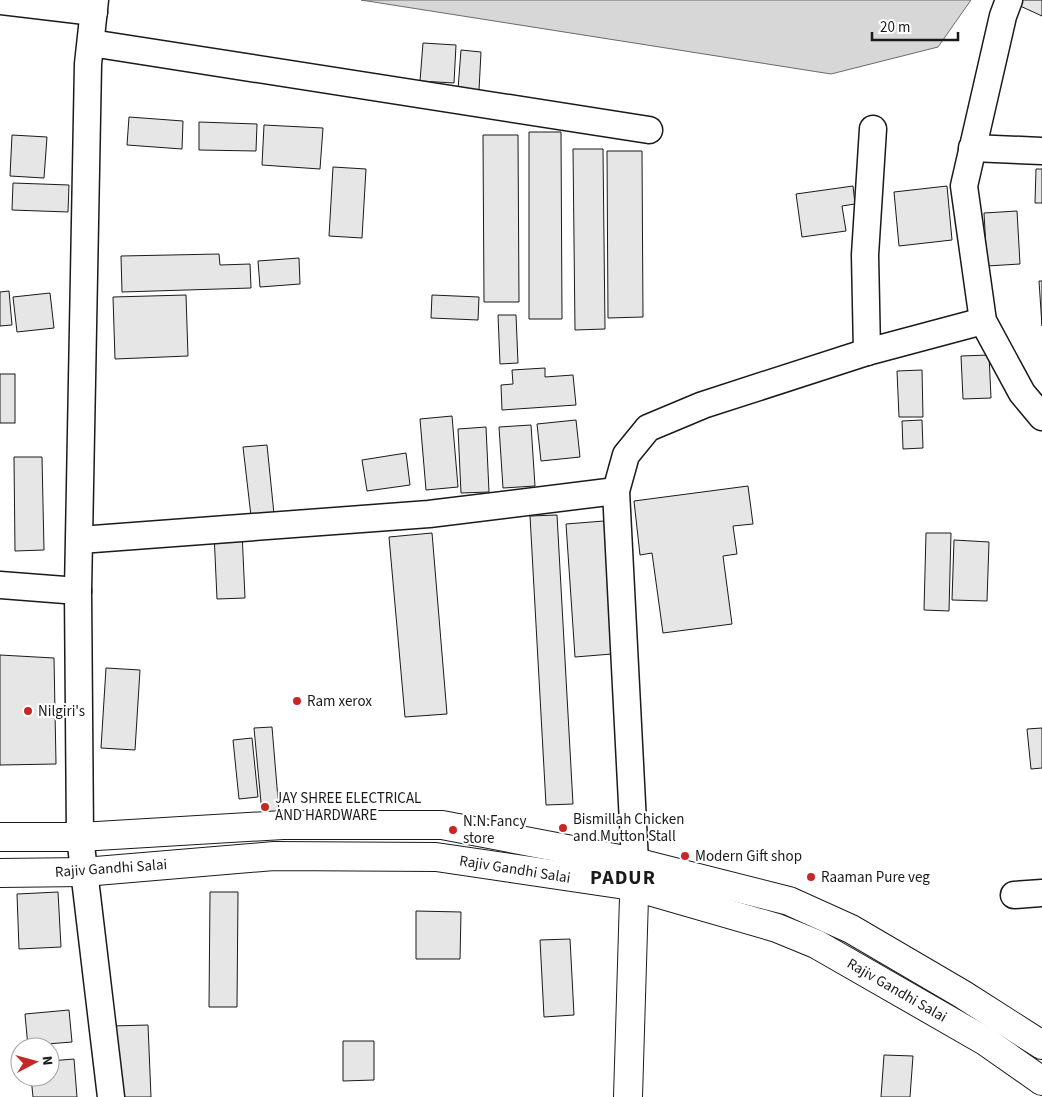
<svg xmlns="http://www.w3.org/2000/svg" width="1042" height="1097" viewBox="0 0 1042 1097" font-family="'Source Sans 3',sans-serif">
  <rect width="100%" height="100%" fill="#fff"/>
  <!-- water -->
  <polygon fill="#d7d7d7" stroke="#6a6a6a" points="361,0 971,0 938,47 831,74"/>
  <!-- building -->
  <g fill="#e6e6e6" stroke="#1a1a1a">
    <polygon points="1020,0 1042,0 1042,16 1018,5"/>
    <polygon points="423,43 456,45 454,83 420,81"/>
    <polygon points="461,50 481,52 479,90 458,89"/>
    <polygon points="129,117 183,121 182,149 127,145"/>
    <polygon points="199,122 257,124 256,151 199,150"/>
    <polygon points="264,125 323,128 320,169 262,165"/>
    <polygon points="529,132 561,132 562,319 529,319"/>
    <polygon points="12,135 47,137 44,178 10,176"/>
    <polygon points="483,135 518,135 519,302 484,302"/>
    <polygon points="573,149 603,149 605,329 575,330"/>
    <polygon points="607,151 642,151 643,317 608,318"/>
    <polygon points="333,167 366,169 362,238 329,236"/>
    <polygon points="1036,169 1042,169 1042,203 1035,203"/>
    <polygon points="13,183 69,185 68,212 12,210"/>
    <polygon points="853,186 855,204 842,206 846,231 802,237 796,194"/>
    <polygon points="947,186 952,240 899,246 894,192"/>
    <polygon points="1017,211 1020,264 987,266 984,213"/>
    <polygon points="219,254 220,265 250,264 251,288 122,292 121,256"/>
    <polygon points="299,258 300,284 260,287 258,261"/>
    <polygon points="1039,281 1042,281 1042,326"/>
    <polygon points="9,291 12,325 0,326 0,292"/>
    <polygon points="50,293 54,328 17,332 13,297"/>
    <polygon points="186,295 188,356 115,359 113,297"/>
    <polygon points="432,295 479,297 478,320 431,318"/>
    <polygon points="498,315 516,315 518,363 500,364"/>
    <polygon points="989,355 991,398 963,399 961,356"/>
    <polygon points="545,368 545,377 573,375 576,405 502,410 501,385 513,384 512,370"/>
    <polygon points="922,370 923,417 899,417 897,371"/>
    <rect x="0" y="374" width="15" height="49"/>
    <polygon points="452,416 458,487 426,490 420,419"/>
    <polygon points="576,420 580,457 541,461 537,424"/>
    <polygon points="922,420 923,448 903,449 902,421"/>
    <polygon points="531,425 535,486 503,488 499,427"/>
    <polygon points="486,427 489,492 461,493 458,429"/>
    <polygon points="267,445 274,514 251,516 243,447"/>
    <polygon points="406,453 410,485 367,491 362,460"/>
    <polygon points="14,457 42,457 44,550 15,551"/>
    <polygon points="748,486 753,524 733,526 737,554 723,556 732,624 663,633 652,553 640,555 634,501"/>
    <polygon points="557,515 573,804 546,805 530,516"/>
    <polygon points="604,521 612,654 575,657 566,524"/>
    <polygon points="242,532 245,598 217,599 214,533"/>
    <polygon points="432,533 447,714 405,717 389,537"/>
    <polygon points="926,533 951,533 949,611 924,610"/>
    <polygon points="954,540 989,542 987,601 952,600"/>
    <polygon points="0,655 54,658 56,764 0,765"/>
    <polygon points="106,668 140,670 135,750 101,748"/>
    <polygon points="272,727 279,811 262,813 254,728"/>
    <polygon points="1042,728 1042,768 1031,769 1027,729"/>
    <polygon points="252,738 258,797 239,799 233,740"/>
    <polygon points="58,892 61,947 19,949 17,894"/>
    <polygon points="210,892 238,892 237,1007 209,1007"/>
    <polygon points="416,911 461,912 460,959 416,959"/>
    <polygon points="570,939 574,1015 544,1017 540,940"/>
    <polygon points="69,1010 72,1042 47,1044 47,1047 28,1047 25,1014"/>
    <polygon points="148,1025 151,1097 114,1097 112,1026"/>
    <polygon points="343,1041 374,1041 374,1080 343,1081"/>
    <polygon points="884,1055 913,1056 910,1097 881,1097"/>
    <polygon points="74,1059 77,1097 33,1097 31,1077 50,1077 50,1061"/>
  </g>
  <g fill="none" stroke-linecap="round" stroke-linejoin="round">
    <defs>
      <g id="street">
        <polyline points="95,0 88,64 78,591 80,837 111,1097"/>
        <polyline points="1009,0 1003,16 964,186 983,321 1022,393 1042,417"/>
        <polyline points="0,1 94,12"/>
        <polyline points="91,43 649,130"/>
        <polyline points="972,148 1042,151"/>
        <polyline points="867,352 865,255 873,129"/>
        <polyline points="80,540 429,514 616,491"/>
        <polyline points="0,585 78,591"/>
        <polyline points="635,862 616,491 626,455 648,428 703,405 867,352 983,321"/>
        <polyline points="1014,895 1042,893"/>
      </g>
      <polyline id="secondary" points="628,1097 635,864"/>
      <g id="primary">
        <polyline points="0,837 80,837 283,825 442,825 635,862 789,901 851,929 962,994 1042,1045"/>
        <polyline points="0,873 84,872 274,856 436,857 632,886 777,928 816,944 985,1041 1042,1081"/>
      </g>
    </defs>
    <!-- street casing -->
    <use href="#street" stroke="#1a1a1a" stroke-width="29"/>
    <!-- secondary casing -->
    <use href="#secondary" stroke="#1a1a1a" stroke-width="30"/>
    <!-- primary casing -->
    <use href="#primary" stroke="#1a1a1a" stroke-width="30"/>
    <!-- street -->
    <use href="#street" stroke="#fff" stroke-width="26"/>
    <!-- secondary -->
    <use href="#secondary" stroke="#fff" stroke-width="28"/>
    <!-- primary -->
    <use href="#primary" stroke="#fff" stroke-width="28"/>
  </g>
  <!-- markers -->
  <g fill="#c62828" stroke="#fff" stroke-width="2">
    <circle cx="297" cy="701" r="5"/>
    <circle cx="28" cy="711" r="5"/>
    <circle cx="265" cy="807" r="5"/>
    <circle cx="563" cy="828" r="5"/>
    <circle cx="453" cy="830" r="5"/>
    <circle cx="685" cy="856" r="5"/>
    <circle cx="811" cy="877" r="5"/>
  </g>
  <g text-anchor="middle" stroke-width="4" stroke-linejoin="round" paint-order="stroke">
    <!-- poi labels -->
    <g font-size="15" fill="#1a1a1a" stroke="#fff" text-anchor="start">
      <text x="307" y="706">Ram xerox</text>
      <text x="38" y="716">Nilgiri's</text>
      <text x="275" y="803">JAY SHREE ELECTRICAL<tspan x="275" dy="17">AND HARDWARE</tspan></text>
      <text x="573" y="824">Bismillah Chicken<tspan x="573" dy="17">and Mutton Stall</tspan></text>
      <text x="463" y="826">N.N.Fancy<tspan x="463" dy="17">store</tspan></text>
      <text x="695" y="861">Modern Gift shop</text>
      <text x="821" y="882">Raaman Pure veg</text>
    </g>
    <!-- street labels -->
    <g font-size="15" fill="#1a1a1a" stroke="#fff">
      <text transform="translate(111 868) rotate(-4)" y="5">Rajiv Gandhi Salai</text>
      <text transform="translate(515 869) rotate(9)" y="5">Rajiv Gandhi Salai</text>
      <text transform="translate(897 990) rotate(30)" y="5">Rajiv Gandhi Salai</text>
    </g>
    <!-- district labels -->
    <g font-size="20" font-weight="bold" letter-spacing="1" fill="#1a1a1a" stroke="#fff">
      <text x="623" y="884">PADUR</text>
    </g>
  </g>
  <!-- north arrow -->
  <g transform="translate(35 1062) rotate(84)"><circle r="24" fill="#ffffff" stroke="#a3a3a3"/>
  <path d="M0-4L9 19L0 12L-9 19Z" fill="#c62828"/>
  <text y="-8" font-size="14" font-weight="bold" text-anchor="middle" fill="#1a1a1a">N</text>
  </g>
  <!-- scale -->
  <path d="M872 32v8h86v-8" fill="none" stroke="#1a1a1a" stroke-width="2.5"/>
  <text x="880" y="32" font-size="15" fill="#1a1a1a" stroke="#ffffff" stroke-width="4" paint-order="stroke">20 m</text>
</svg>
